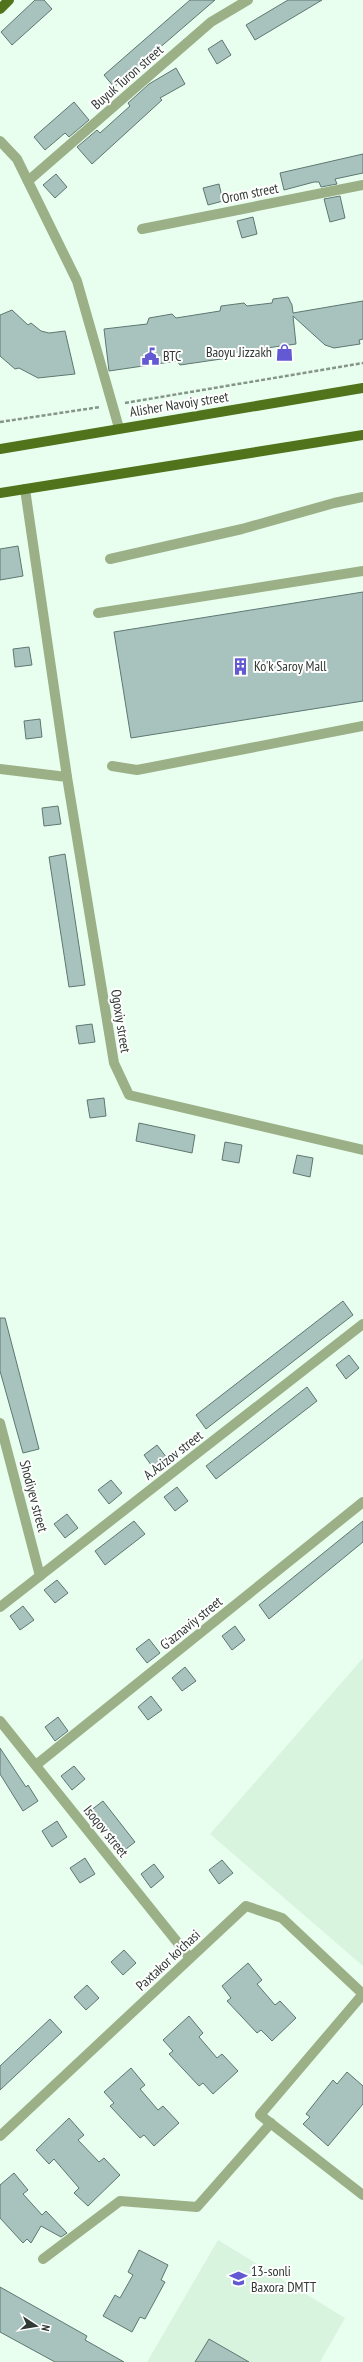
<svg xmlns="http://www.w3.org/2000/svg" width="363" height="2362" viewBox="0 0 363 2362" font-family="'PT Sans Narrow',sans-serif">
  <rect width="100%" height="100%" fill="#e8feee"/>
  <!-- built -->
  <g fill="#d8f4df">
    <polygon points="363,1658 363,1966 210,1834"/>
    <polygon points="218,2240 345,2318 320,2362 147,2362"/>
  </g>
  <!-- building -->
  <g fill="#a8c3bd" stroke="#5e7772">
    <polygon points="35,0 44,0 52,9 12,45 1,32"/>
    <polygon points="190,0 215,0 114,87 104,75"/>
    <polygon points="288,0 322,0 255,40 246,25"/>
    <polygon points="222,40 231,55 217,64 208,49"/>
    <polygon points="176,68 185,84 160,98 162,100 92,164 77,147 97,130 100,133 130,106 128,103 149,84"/>
    <polygon points="74,102 89,120 69,137 65,133 45,150 34,137"/>
    <polygon points="363,154 363,173 335,179 337,184 321,187 319,182 314,182 284,190 280,173"/>
    <polygon points="56,174 67,187 55,198 43,185"/>
    <polygon points="219,184 223,201 208,205 203,188"/>
    <polygon points="340,196 345,218 330,222 324,199"/>
    <polygon points="253,217 257,234 242,238 237,221"/>
    <polygon points="288,297 292,305 293,313 363,301 363,339 359,340 360,344 334,348 325,345 293,316 296,344 230,353 228,358 180,365 177,361 109,371 104,329 147,324 149,318 172,314 176,318 220,311 221,306 244,303 247,306 272,303 273,299"/>
    <polygon points="12,310 28,325 31,323 41,331 49,333 65,331 75,374 38,378 19,368 15,369 0,356 0,315"/>
    <polygon points="18,546 23,576 0,580 0,549"/>
    <polygon points="363,592 363,701 131,738 114,632"/>
    <polygon points="29,647 32,665 15,667 13,649"/>
    <polygon points="40,719 42,737 26,739 24,721"/>
    <polygon points="58,806 61,824 44,826 42,808"/>
    <polygon points="65,854 85,985 69,987 49,857"/>
    <polygon points="92,1024 95,1042 79,1044 76,1026"/>
    <polygon points="104,1098 106,1116 90,1118 87,1100"/>
    <polygon points="139,1123 195,1135 192,1153 136,1141"/>
    <polygon points="225,1142 242,1145 239,1163 222,1160"/>
    <polygon points="297,1155 313,1158 310,1177 293,1173"/>
    <polygon points="343,1301 353,1315 206,1429 196,1415"/>
    <polygon points="0,1318 5,1318 39,1449 23,1453 0,1371"/>
    <polygon points="349,1355 359,1368 346,1379 336,1365"/>
    <polygon points="307,1387 317,1401 216,1479 206,1466"/>
    <polygon points="157,1445 167,1458 154,1469 144,1455"/>
    <polygon points="111,1480 122,1493 109,1504 98,1490"/>
    <polygon points="177,1487 188,1501 175,1511 164,1497"/>
    <polygon points="67,1514 78,1528 65,1538 54,1524"/>
    <polygon points="134,1521 145,1534 105,1565 95,1551"/>
    <polygon points="363,1521 363,1542 269,1619 259,1605"/>
    <polygon points="57,1580 68,1593 55,1603 44,1590"/>
    <polygon points="23,1606 34,1620 20,1630 10,1616"/>
    <polygon points="235,1626 245,1640 232,1650 222,1636"/>
    <polygon points="149,1639 160,1653 147,1663 136,1649"/>
    <polygon points="185,1667 196,1681 182,1691 172,1678"/>
    <polygon points="151,1696 162,1710 148,1720 138,1707"/>
    <polygon points="58,1717 68,1731 55,1741 45,1727"/>
    <polygon points="0,1748 26,1787 28,1785 38,1801 23,1811 0,1774"/>
    <polygon points="74,1766 85,1779 72,1790 61,1776"/>
    <polygon points="103,1801 135,1842 122,1852 90,1811"/>
    <polygon points="57,1821 67,1837 52,1847 42,1831"/>
    <polygon points="85,1858 95,1874 80,1883 70,1868"/>
    <polygon points="222,1860 233,1873 219,1884 209,1870"/>
    <polygon points="154,1864 164,1877 151,1888 141,1874"/>
    <polygon points="124,1950 136,1963 123,1975 111,1962"/>
    <polygon points="248,1963 262,1980 257,1984 275,2005 280,2001 296,2018 272,2041 261,2030 257,2033 227,2001 231,1998 222,1986"/>
    <polygon points="87,1985 99,1998 86,2010 74,1997"/>
    <polygon points="189,2016 203,2033 199,2037 217,2058 222,2054 238,2071 213,2094 203,2083 199,2086 169,2054 173,2051 163,2040"/>
    <polygon points="50,2019 62,2032 0,2090 0,2066"/>
    <polygon points="131,2068 145,2085 140,2089 158,2110 163,2106 179,2123 154,2146 144,2135 140,2138 110,2106 114,2103 104,2092"/>
    <polygon points="347,2072 363,2086 363,2104 328,2146 303,2124 310,2117 306,2114 333,2080 337,2084"/>
    <polygon points="69,2118 84,2135 78,2140 99,2162 104,2158 120,2175 88,2206 74,2193 79,2188 54,2159 49,2164 36,2150"/>
    <polygon points="14,2173 28,2190 23,2194 42,2215 46,2211 67,2233 61,2237 41,2226 31,2243 27,2239 23,2243 0,2218 0,2185"/>
    <polygon points="139,2250 168,2265 161,2280 165,2282 145,2319 140,2317 132,2332 103,2316 115,2295 120,2298 133,2275 128,2272"/>
    <polygon points="0,2287 87,2336 85,2340 124,2362 55,2362 0,2332"/>
    <polygon points="209,2339 249,2362 195,2362"/>
  </g>
  <g fill="none" stroke-linecap="round" stroke-linejoin="round">
    <!-- path -->
    <g stroke="#86958a" stroke-width="2.5" stroke-dasharray="4 2" stroke-linecap="butt">
      <polyline points="125,403 363,363"/>
      <polyline points="0,422 100,407"/>
    </g>
    <!-- minor -->
    <g stroke="#9bb086" stroke-width="10">
      <polyline points="0,141 17,159 77,281 119,428"/>
      <polyline points="28,181 211,22 248,0"/>
      <polyline points="142,229 363,185"/>
      <polyline points="25,489 67,777"/>
      <polyline points="110,559 242,529 334,503 363,497"/>
      <polyline points="98,613 363,571"/>
      <polyline points="112,766 137,770 363,726"/>
      <polyline points="0,769 67,777 114,1063 129,1095 363,1150"/>
      <polyline points="0,1423 40,1576"/>
      <polyline points="0,1607 363,1324"/>
      <polyline points="0,1721 190,1958"/>
      <polyline points="36,1765 363,1502"/>
      <polyline points="363,1994 260,2115 363,2195"/>
      <polyline points="0,2136 246,1906 282,1918 363,1994"/>
      <polyline points="43,2259 120,2201 197,2207 271,2123"/>
    </g>
    <!-- major -->
    <g stroke="#50731c" stroke-width="10">
      <polyline points="0,9 9,0"/>
      <polyline points="0,449 363,388"/>
      <polyline points="0,493 363,435"/>
    </g>
  </g>
  <!-- icons -->
  <defs>
    <symbol id="shop-bare" viewBox="-9 -9 18 18"><path d="M-5-2.5h2.3a2.7 3.5 0 0 1 5.4 0H5L5.5 6h-11ZM-1.5-2.5h3a1.5 2.3 0 0 0-3 0Z" fill="#635ad3" stroke="#fff" stroke-width="2.5" paint-order="stroke"/></symbol>
    <symbol id="civic-bare" viewBox="-9 -9 18 18"><path d="M-.6-6.5H3V-4.5H.6V-3L4-1V1h2V6H-6V1h2V-1L-.6-3ZM-1.2 2.5V6h2.4V2.5Z" fill="#635ad3" stroke="#fff" stroke-width="2.5" paint-order="stroke"/></symbol>
    <symbol id="building-bare" viewBox="-9 -9 18 18"><path d="M-4-6H4V6H1V3H-1V6H-4ZM-2.5-4.3h1.7v1.8h-1.7ZM.8-4.3h1.7v1.8H.8ZM-2.5-1h1.7V.8h-1.7ZM.8-1h1.7V.8H.8Z" fill="#635ad3" stroke="#fff" stroke-width="2.5" paint-order="stroke"/></symbol>
    <symbol id="school-bare" viewBox="-9 -9 18 18"><path d="M0-5L7-2L0 1L-7-2ZM-4 1L0 2.5L4 1V4Q0 6-4 4Z" fill="#635ad3" stroke="#fff" stroke-width="2.5" paint-order="stroke"/></symbol>
  </defs>
  <g fill-rule="evenodd">
    <use href="#shop-bare" x="272" y="340" width="25" height="25"/>
    <use href="#civic-bare" x="138" y="344" width="25" height="25"/>
    <use href="#building-bare" x="228" y="654" width="25" height="25"/>
    <use href="#school-bare" x="226" y="2266" width="25" height="25"/>
  </g>
  <g text-anchor="middle" stroke-width="4" stroke-linejoin="round" paint-order="stroke">
    <!-- street labels -->
    <g font-size="14" fill="#303933" stroke="#fff">
      <text transform="translate(127 77) rotate(-41)" y="5">Buyuk Turon street</text>
      <text transform="translate(250 193) rotate(-11)" y="5">Orom street</text>
      <text transform="translate(179 404) rotate(-9)" y="5">Alisher Navoiy street</text>
      <text transform="translate(121 1021) rotate(81)" y="5">Ogoxiy street</text>
      <text transform="translate(173 1455) rotate(-38)" y="5">A.Azizov street</text>
      <text transform="translate(34 1496) rotate(75)" y="5">Shodiyev street</text>
      <text transform="translate(191 1623) rotate(-39)" y="5">G'aznaviy street</text>
      <text transform="translate(106 1831) rotate(51)" y="5">Isoqov street</text>
      <text transform="translate(168 1960) rotate(-43)" y="5">Paxtakor ko'chasi</text>
    </g>
    <!-- poi labels -->
    <g font-size="14" fill="#303933" stroke="#fff" text-anchor="start">
      <text x="272" y="357" text-anchor="end">Baoyu Jizzakh</text>
      <text x="163" y="361">BTC</text>
      <text x="254" y="671">Ko'k Saroy Mall</text>
      <text x="251" y="2276">13-sonli<tspan x="251" dy="16">Baxora DMTT</tspan></text>
    </g>
  </g>
  <!-- north arrow -->
  <g transform="translate(36 2326) rotate(102)" stroke="#ffffff" stroke-width="3" paint-order="stroke">
  <path d="M0-3L7 15L0 10L-7 15Z" fill="#303933"/>
  <text y="-6" font-size="11" font-weight="bold" text-anchor="middle" fill="#303933">N</text>
  </g>
</svg>
